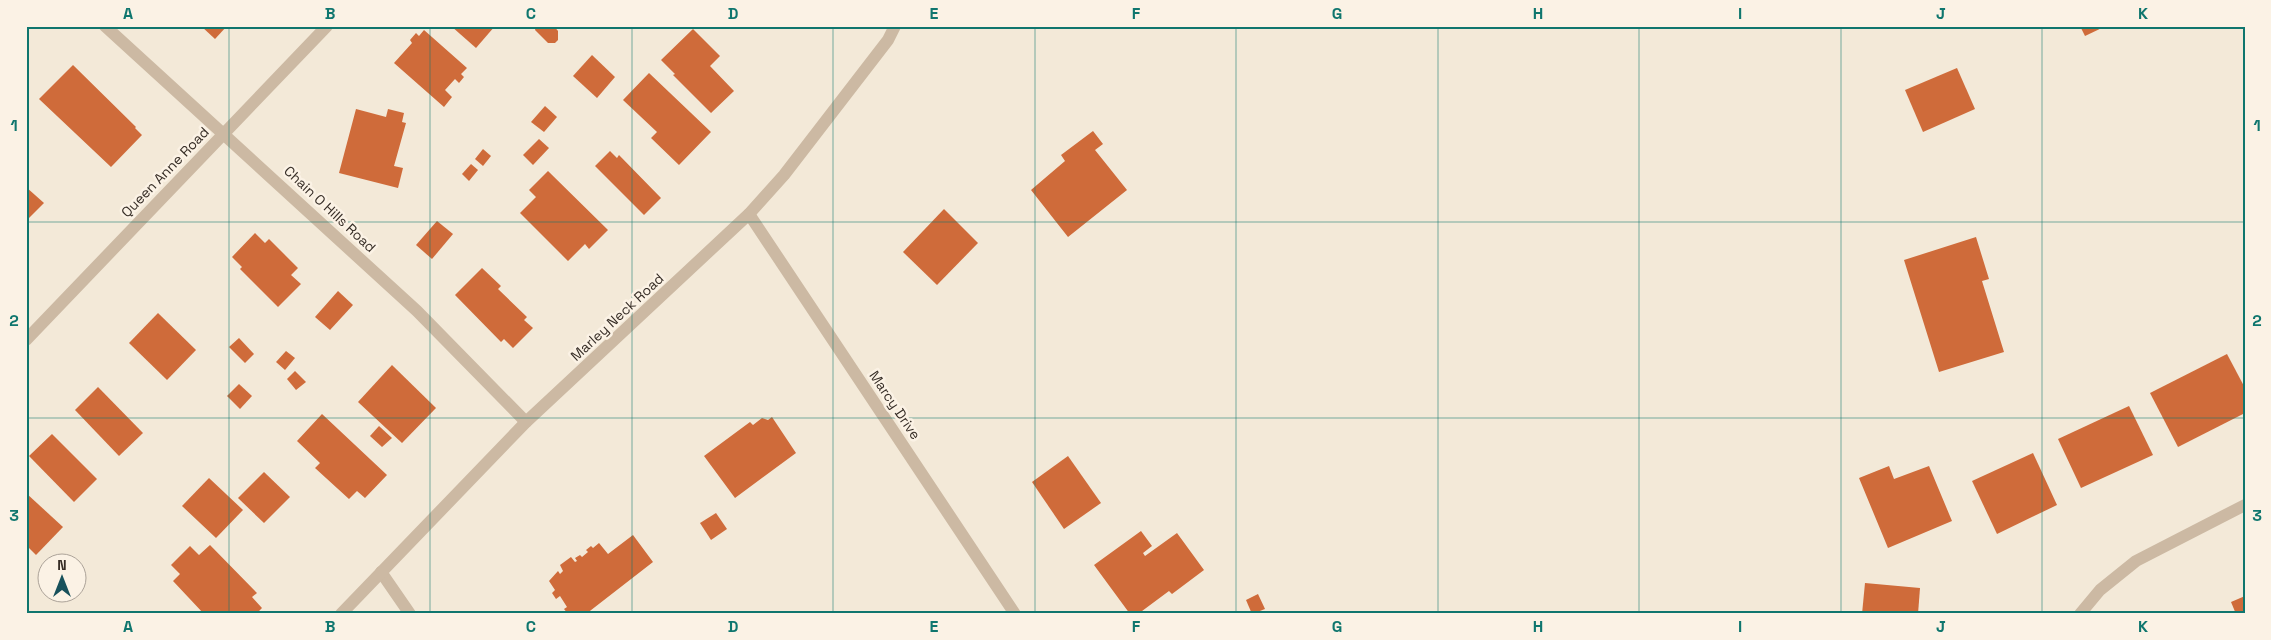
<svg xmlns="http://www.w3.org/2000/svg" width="2271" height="640" viewBox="0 0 2271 640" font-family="'Space Grotesk',sans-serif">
  <rect width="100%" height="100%" fill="#f3e9d8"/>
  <!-- building -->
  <g fill="#cf6b3a">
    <polygon points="201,26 227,26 215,39"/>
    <polygon points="451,26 495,26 476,48"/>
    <polygon points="536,26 554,26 558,31 558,40 555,43 548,43 535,30"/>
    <polygon points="2080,26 2106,26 2085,36"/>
    <polygon points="693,29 720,56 710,66 734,91 711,113 673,75 675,74 661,60"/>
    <polygon points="424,30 467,68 461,74 464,77 459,83 455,79 445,90 452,97 444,107 394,63 412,43 410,40 416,33 419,36"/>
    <polygon points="592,55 615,77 597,98 573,76"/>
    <polygon points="73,65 136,127 135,128 142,135 111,167 39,99"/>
    <polygon points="1957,68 1975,109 1923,132 1905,90"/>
    <polygon points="649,73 711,132 679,165 651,138 657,132 623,100"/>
    <polygon points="545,106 557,117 544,132 531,122"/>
    <polygon points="356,109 386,117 388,109 404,113 402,122 406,123 394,166 403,168 398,188 339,173"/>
    <polygon points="1093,131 1103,144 1095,150 1127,190 1068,237 1031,190 1065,161 1061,155"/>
    <polygon points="539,139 549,148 533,165 523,155"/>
    <polygon points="483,149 491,156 483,166 475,159"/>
    <polygon points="610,151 617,158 619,155 661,198 644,215 595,166"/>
    <polygon points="471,164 478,170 469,181 462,174"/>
    <polygon points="548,171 608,230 589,249 585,244 568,261 520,213 536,197 529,190"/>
    <polygon points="26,187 44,203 26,221"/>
    <polygon points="944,209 978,243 937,285 903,252"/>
    <polygon points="437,221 453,234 432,259 416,245"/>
    <polygon points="255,233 265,243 269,239 298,268 291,275 301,284 278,307 240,269 242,267 232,257"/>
    <polygon points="1976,237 1989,279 1982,281 2004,352 1939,372 1904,260"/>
    <polygon points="482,268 501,286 498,289 527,317 524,320 533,328 513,348 504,339 501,342 455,295"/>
    <polygon points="338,291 353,305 330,330 315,317"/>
    <polygon points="158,313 196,350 167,380 129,343"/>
    <polygon points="239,338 254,354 245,363 229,347"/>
    <polygon points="286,351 295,358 285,370 276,362"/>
    <polygon points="2227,354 2245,388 2245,413 2178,447 2150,393"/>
    <polygon points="392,365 436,408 402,443 358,402"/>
    <polygon points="295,371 306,382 296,390 287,379"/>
    <polygon points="239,384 252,396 240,409 227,396"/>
    <polygon points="98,387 143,433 119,456 75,410"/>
    <polygon points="2129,406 2153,455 2081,488 2058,439"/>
    <polygon points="322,414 387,475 365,498 357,491 349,499 315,468 320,463 297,441"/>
    <polygon points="772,417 796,453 735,498 704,456 750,422 753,425 762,418 768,420"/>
    <polygon points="379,426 392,438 382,447 370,436"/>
    <polygon points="52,434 97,479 74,502 29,456"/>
    <polygon points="2033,453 2057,505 1997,534 1972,481"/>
    <polygon points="1068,456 1101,503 1064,529 1032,482"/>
    <polygon points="1889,466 1894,479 1929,466 1952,521 1888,548 1859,478"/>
    <polygon points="264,472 290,497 264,523 238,498"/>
    <polygon points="209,478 243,510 216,538 182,506"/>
    <polygon points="26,493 63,527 36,555 26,545"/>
    <polygon points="716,513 727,529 711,540 700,523"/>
    <polygon points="1141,531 1152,546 1143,553 1145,556 1177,533 1204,570 1172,594 1169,591 1138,614 1130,614 1094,565"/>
    <polygon points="633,535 653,562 586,614 573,614 572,612 568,614 564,609 567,607 560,596 556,599 552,593 555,590 549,581 558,571 560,574 563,571 560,565 571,557 575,562 577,561 575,558 580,555 582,557 588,552 586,550 591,546 593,548 599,543 608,554"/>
    <polygon points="210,545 257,593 252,597 262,608 256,614 204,614 173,581 180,574 171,565 190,546 199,555"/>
    <polygon points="1865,583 1920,588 1918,614 1862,614"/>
    <polygon points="1258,594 1265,609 1252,614 1246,600"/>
    <polygon points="2245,596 2245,614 2236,614 2231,602"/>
  </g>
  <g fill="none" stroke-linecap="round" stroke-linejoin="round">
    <!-- minor -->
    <g stroke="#ccb9a3" stroke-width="12">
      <polyline points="105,26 417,311 526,422"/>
      <polyline points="749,214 1015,614"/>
      <polyline points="26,340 327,26"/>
      <polyline points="381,572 410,614"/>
      <polyline points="341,614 526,422 749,214 784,175 888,40 895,26"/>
      <polyline points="2080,614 2100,590 2136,561 2245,505"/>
    </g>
  </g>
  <!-- grid -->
  <path fill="none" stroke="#0f766e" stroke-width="1" stroke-opacity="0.55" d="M229 26V614M430 26V614M632 26V614M833 26V614M1035 26V614M1236 26V614M1438 26V614M1639 26V614M1841 26V614M2042 26V614M26 222H2245M26 418H2245"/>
  <g text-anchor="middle" stroke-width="5" stroke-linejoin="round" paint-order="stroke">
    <!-- street labels -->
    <g font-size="14" fill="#362d26" stroke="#fbf2e5">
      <text transform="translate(165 172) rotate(-46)" y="5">Queen Anne Road</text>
      <text transform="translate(330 209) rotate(43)" y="5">Chain O Hills Road</text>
      <text transform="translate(617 317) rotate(-43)" y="5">Marley Neck Road</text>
      <text transform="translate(895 405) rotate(56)" y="5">Marcy Drive</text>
    </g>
  </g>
  <!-- border -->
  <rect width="2271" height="640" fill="none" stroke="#fbf2e5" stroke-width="55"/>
  <!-- north arrow -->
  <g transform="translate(62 578)"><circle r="24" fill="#fbf2e5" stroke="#aca399"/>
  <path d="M0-4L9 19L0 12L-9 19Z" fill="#18515b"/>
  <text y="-8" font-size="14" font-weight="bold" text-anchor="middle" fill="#362d26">N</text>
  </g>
  <rect x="28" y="28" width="2216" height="584" fill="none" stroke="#0f766e" stroke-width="2"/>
  <g font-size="16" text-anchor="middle" font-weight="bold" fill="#0f766e">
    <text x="128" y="19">A</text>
    <text x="330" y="19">B</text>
    <text x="531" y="19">C</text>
    <text x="733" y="19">D</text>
    <text x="934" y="19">E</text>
    <text x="1136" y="19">F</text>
    <text x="1337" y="19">G</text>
    <text x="1538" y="19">H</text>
    <text x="1740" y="19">I</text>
    <text x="1941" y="19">J</text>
    <text x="2143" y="19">K</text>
    <text x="14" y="131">1</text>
    <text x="2257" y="131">1</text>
    <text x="14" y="326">2</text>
    <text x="2257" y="326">2</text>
    <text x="14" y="521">3</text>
    <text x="2257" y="521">3</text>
    <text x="128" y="632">A</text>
    <text x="330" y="632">B</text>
    <text x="531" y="632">C</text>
    <text x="733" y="632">D</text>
    <text x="934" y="632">E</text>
    <text x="1136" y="632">F</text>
    <text x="1337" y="632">G</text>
    <text x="1538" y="632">H</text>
    <text x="1740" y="632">I</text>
    <text x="1941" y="632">J</text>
    <text x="2143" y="632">K</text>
  </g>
</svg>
